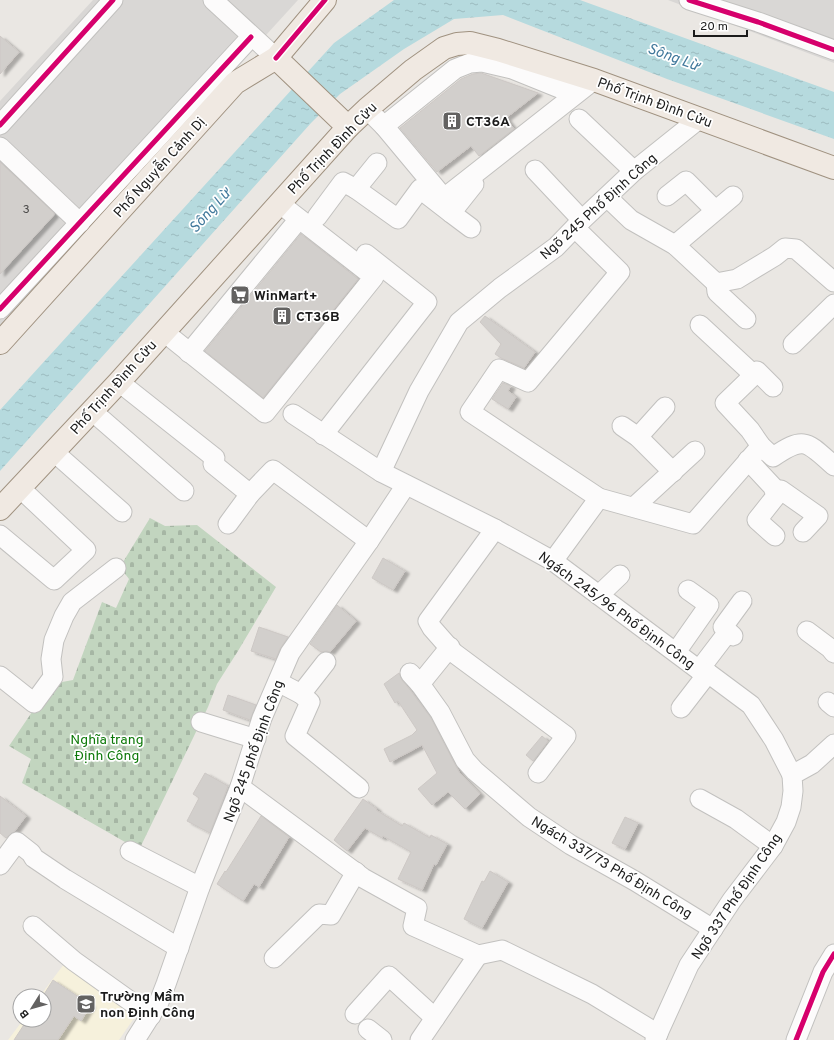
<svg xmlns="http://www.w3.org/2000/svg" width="834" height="1040" viewBox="0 0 834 1040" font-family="Overpass,sans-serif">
  <defs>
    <pattern id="cemetery-stones" width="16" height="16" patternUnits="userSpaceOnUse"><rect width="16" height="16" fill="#c2d5bf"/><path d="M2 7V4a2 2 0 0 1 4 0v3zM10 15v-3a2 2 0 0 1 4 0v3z" fill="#a6b6a4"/></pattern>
    <pattern id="water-ripples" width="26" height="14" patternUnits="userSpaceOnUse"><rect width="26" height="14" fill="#b6dade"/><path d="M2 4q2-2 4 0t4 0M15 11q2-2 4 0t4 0" fill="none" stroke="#9cbabe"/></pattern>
    <filter id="shadow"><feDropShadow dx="4.5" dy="2.5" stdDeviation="1" flood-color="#0004"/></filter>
  </defs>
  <rect width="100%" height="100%" fill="#eae7e3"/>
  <!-- residential -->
  <g fill="#d9d7d5">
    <polygon points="93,0 298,0 0,326 0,101"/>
    <polygon points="668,0 834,0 834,63"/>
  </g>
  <!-- education -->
  <polygon fill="#f6f1dc" points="64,964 139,1011 119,1040 8,1040 23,1020 44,1020 44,996 40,996"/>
  <!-- cemetery -->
  <polygon fill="url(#cemetery-stones)" points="150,518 165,526 197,525 276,587 238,651 217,684 208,707 139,850 22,783 31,759 9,746 51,684 73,680 102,602 116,608 129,579 120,567"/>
  <!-- water -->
  <polygon fill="url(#water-ripples)" points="394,0 580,0 834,92 834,139 667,79 503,15 454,19 404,49 340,94 311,123 0,471 0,410 334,43"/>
  <!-- building -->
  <g fill="#d2cfcc" stroke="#cdc8c5" filter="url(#shadow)">
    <polygon points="0,36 19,52 0,74"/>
    <polygon points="481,73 538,93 506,118 514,129 479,156 471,146 437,172 400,128 461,79 473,74"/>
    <polygon points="0,162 54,213 54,215 0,274"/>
    <polygon points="301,234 358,279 263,398 205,351"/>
    <polygon points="485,316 535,352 524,368 501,358 495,354 501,344 480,322"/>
    <polygon points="503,383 511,386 508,391 516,397 508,409 492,399"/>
    <polygon points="383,558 405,571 393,590 372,578"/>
    <polygon points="337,605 356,621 330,652 327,651 321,652 310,644"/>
    <polygon points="259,627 288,637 280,649 276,659 251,651"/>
    <polygon points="399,673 402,680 411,691 431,718 459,772 480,794 465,809 448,792 432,805 418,789 437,773 422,745 390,762 384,749 412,735 417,730 398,701 395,703 384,684"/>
    <polygon points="228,695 256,705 250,720 223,710"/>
    <polygon points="542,736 548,741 533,761 526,755"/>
    <polygon points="205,773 228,786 210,833 187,821 199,798 193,794"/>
    <polygon points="0,796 26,816 14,832 6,838 0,833"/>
    <polygon points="363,799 377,809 376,810 402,826 404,823 430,838 431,835 447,844 436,865 434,864 422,890 398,879 411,852 383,836 382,838 365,828 347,851 334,840"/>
    <polygon points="261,816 289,837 259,887 254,884 243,901 217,884 225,871 226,872"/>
    <polygon points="625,817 638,823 625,849 612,843"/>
    <polygon points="490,871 508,882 482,928 464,919 482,881 484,882"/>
    <polygon points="53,980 91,1005 81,1021 74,1016 58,1040 14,1040 27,1020 44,1020 44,996 43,996"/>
  </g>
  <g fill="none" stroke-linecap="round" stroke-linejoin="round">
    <defs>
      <g id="minor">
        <polyline points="213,0 276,58"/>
        <polyline points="689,0 758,22 834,50"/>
        <polyline points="375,117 384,126 455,69 470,63 482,62 512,69 574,94"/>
        <polyline points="579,119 634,171"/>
        <polyline points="0,125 113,0"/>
        <polyline points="384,126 444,198 594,80"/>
        <polyline points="0,147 80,223"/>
        <polyline points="535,170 582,220"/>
        <polyline points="356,189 377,163"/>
        <polyline points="667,196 686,181 715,210"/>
        <polyline points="607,197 631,220 675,245 716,283 737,279 775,256 785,248 796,249 834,282"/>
        <polyline points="451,213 471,228"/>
        <polyline points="317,217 343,182 356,189 398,219 420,189 451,213 474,184"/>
        <polyline points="575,228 620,272 528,382 499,369 470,412 599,498 693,524 761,446"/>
        <polyline points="675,245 733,196"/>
        <polyline points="716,283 717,292 746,319"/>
        <polyline points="0,309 251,37"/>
        <path d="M700 325 754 375 725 403 750 430 761 446 773 457C805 435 807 442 834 466"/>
        <polyline points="164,332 265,413 374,277 279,203"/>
        <polyline points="793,344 834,304"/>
        <polyline points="189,353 299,219"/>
        <polyline points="754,375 757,371 773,387"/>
        <polyline points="119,382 215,458"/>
        <polyline points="92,411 184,491"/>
        <polyline points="293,414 381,472 495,529 553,561 699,670 708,673 751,705 774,740 792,775"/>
        <polyline points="622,426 638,437 673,472"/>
        <polyline points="323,435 427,302 366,254"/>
        <polyline points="638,437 665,407"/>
        <polyline points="54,452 122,512"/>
        <polyline points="748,460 773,487 776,496 757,520 775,536"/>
        <polyline points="213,464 250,494"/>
        <polyline points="381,472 419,391 459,322 500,288 556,247 582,220 634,171 699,119"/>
        <polyline points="776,496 781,490 818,516 803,532"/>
        <polyline points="634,507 695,451"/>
        <polyline points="228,524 250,494 273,470 369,541"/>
        <polyline points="495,529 428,621 432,628 454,653 566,736 538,773"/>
        <polyline points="0,535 54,580 86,550 20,488"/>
        <polyline points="553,561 599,498"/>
        <polyline points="599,595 620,575"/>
        <polyline points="807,631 830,648 834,653"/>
        <polyline points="733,636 723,627 742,601"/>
        <polyline points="676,652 709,605 688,590"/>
        <polyline points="699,670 728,632"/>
        <polyline points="410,673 420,684 440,712 465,760 475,771 529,817 571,845 635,881 713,929"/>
        <polyline points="0,676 34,703 53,677 51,659 54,640 64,616 72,602 116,568"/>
        <polyline points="278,682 301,694 310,702 295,736 359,788"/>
        <polyline points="420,684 450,647"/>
        <polyline points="301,694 326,662"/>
        <polyline points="828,702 834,707"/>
        <polyline points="681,708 708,673"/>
        <polyline points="201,722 256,739"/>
        <polyline points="240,787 363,878 417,908 413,926 478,955 502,950 592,994 658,1034"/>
        <polyline points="700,799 736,819 773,846"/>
        <polyline points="130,851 200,887"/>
        <polyline points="0,865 17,842 31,853 34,858 65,879 179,948"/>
        <polyline points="33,926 74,961 151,1016"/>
        <polyline points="274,958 319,914 331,915 356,872"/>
        <polyline points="355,1014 389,976 435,1018"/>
        <polyline points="368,1029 382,1040"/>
        <polyline points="135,1040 159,1002 166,984 200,887 240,787 262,718 290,653 369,541 406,485"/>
        <polyline points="420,1040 478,955"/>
        <polyline points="655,1040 689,965 732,900 773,846 786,822 791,807 793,791 792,775 812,764 834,744"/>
        <polyline points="796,1040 823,972 834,954"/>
      </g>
      <g id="major">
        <polyline points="276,58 348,127"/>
        <polyline points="0,343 235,83 276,58 325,0"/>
        <polyline points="0,509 119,382 348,127 367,109 413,70 444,48 457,44 470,43 498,50 594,80 834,168"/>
      </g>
    </defs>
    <!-- minor casing -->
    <use href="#minor" stroke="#c2c1bf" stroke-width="21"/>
    <!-- major casing -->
    <use href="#major" stroke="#a09280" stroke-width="24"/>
    <!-- minor -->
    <use href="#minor" stroke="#fcfbfb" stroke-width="19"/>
    <!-- major -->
    <use href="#major" stroke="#f0e9e2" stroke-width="22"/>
    <defs>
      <g id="cycleway">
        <polyline points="689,0 758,22 834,50"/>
        <polyline points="276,58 325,0"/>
        <polyline points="0,125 113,0"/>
        <polyline points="0,309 251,37"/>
        <polyline points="796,1040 823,972 834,954"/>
      </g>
    </defs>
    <!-- cycleway casing -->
    <use href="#cycleway" stroke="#fff" stroke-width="8"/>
    <!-- cycleway -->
    <use href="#cycleway" stroke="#d6006c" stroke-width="5"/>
  </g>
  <!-- icons -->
  <defs>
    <symbol id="building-square" viewBox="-11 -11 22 22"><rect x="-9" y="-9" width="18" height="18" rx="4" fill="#636261" stroke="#fff"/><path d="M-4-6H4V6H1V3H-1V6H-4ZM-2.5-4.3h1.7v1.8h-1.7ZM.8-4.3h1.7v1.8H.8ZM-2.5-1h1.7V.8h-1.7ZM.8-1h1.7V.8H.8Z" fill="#fff"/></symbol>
    <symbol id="supermarket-square" viewBox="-11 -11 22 22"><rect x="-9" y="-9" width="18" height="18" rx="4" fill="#636261" stroke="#fff"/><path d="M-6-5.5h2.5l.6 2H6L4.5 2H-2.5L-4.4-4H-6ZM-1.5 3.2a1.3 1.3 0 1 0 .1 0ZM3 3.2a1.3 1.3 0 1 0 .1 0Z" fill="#fff"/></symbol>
    <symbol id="school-square" viewBox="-11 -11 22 22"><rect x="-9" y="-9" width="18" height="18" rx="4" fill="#636261" stroke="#fff"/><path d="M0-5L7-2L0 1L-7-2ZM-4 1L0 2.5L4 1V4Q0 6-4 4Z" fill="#fff"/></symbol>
  </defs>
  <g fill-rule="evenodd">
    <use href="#building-square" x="441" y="110" width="22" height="22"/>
    <use href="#supermarket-square" x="229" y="284" width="22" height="22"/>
    <use href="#building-square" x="271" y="305" width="22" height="22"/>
    <use href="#school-square" x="75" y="993" width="22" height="22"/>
  </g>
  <g text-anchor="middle" stroke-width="3.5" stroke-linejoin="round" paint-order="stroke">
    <!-- number labels -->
    <g font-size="12" fill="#494847">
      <text x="26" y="213">3</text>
    </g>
    <!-- street labels -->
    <g font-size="14" fill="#1b1b1b" stroke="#fff">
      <text transform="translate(655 102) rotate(20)" y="5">Phố Trịnh Đình Cửu</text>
      <text transform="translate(332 148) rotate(-46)" y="5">Phố Trịnh Đình Cửu</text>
      <text transform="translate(159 167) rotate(-48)" y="5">Phố Nguyễn Cảnh Dị</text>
      <text transform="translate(598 206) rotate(-42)" y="5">Ngõ 245 Phố Định Công</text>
      <text transform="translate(113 387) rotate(-48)" y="5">Phố Trịnh Đình Cửu</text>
      <text transform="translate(617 610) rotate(36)" y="5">Ngách 245/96 Phố Định Công</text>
      <text transform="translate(253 751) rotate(-70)" y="5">Ngõ 245 phố Định Công</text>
      <text transform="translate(612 867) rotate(31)" y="5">Ngách 337/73 Phố Định Công</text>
      <text transform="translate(736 896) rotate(-56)" y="5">Ngõ 337 Phố Định Công</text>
    </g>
    <!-- poi labels -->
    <g font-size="14" font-weight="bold" fill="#1b1b1b" stroke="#fff" text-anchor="start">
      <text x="466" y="126">CT36A</text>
      <text x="254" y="300">WinMart+</text>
      <text x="296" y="321">CT36B</text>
      <text x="100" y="1001">Trường Mầm<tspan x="100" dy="16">non Định Công</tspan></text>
    </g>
    <!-- park labels -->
    <g font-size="14" fill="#0d7909" stroke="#fff">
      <text x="107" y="744">Nghĩa trang<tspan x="107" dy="16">Định Công</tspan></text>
    </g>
    <!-- water labels -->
    <g font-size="15" font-style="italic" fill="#42799c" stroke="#fff">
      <text transform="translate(674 57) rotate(20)" y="5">Sông Lừ</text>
      <text transform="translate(210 210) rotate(-48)" y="5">Sông Lừ</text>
    </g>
  </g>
  <!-- north arrow -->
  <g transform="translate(32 1008) rotate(233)"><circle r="19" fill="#ffffff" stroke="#a4a4a4"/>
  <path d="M0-3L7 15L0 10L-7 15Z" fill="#636261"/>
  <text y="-6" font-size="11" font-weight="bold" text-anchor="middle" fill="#1b1b1b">B</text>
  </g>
  <!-- scale -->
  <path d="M694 30v6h53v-6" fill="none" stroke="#1b1b1b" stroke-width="2"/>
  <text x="700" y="30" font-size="12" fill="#1b1b1b" stroke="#ffffff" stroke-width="3" paint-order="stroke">20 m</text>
</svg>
